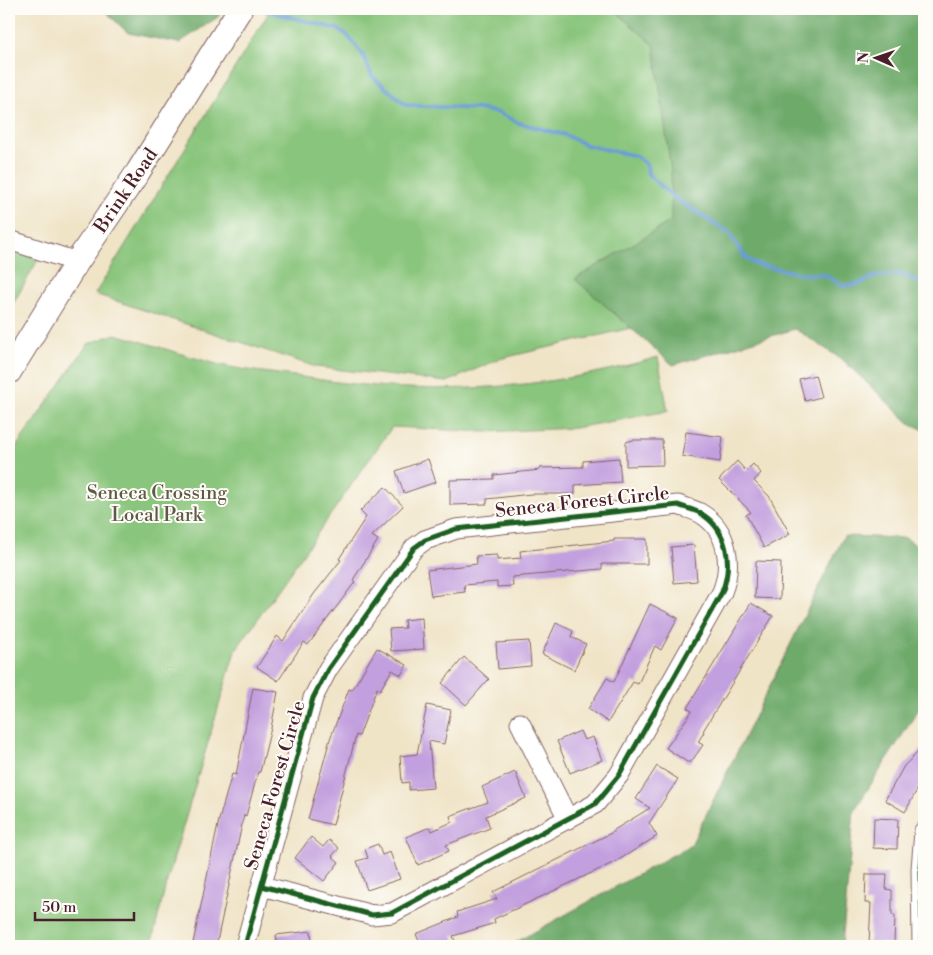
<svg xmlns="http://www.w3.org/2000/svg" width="933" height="955" viewBox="0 0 933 955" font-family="'Libre Bodoni',serif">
  <rect width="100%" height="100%" fill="#fdfcf7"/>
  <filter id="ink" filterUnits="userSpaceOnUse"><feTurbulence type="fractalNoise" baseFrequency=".02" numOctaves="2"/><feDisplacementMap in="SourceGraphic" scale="10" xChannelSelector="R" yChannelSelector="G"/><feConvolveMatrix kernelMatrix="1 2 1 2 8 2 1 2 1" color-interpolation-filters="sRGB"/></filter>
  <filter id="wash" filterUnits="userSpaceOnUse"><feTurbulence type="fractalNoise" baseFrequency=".0096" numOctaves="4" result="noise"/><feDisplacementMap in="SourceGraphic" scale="20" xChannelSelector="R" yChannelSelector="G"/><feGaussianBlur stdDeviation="1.12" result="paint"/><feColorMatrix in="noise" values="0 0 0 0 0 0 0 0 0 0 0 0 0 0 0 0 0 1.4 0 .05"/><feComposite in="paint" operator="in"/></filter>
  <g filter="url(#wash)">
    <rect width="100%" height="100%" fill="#f0e4c7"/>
    <!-- green -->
    <g fill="#89c57b" stroke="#6a7253">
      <polygon points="271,9 613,9 615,11 924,9 924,307 575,279 631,328 499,359 447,382 316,367 95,294"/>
      <polygon points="9,240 43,251 9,311"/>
      <path d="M115 334C146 342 179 354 209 362 241 371 276 373 309 378 428 397 543 391 658 357L668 411 575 428 485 432 392 427 235 651 165 888 151 946H9V457L88 344Z"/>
    </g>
    <!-- forest -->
    <g fill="#6eaa6b" stroke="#5c644b">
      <polygon points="103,9 222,9 218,17 179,43 128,33"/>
      <polygon points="613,9 924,9 924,430 909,423 843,360 795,329 673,365 575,279 671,221 671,171 654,45"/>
      <polygon points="844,536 906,538 924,551 924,701 854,811 842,946 509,946 691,845"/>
    </g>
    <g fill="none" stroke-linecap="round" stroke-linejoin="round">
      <!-- stream -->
      <polyline stroke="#6a9dd5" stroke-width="4" points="259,9 337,29 346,34 362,53 372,76 406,105 479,109 499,113 519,123 565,135 586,145 636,156 647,165 648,174 673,197 729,233 745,257 755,264 802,274 825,275 843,286 859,284 876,276 902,274 924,284"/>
    </g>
    <g id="blocks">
      <!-- building -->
      <g fill="#c29fde">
        <polygon points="815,375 821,397 805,401 799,379"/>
        <polygon points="686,432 723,437 720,462 682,456"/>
        <polygon points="633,440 662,440 663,465 626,466 626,442"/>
        <polygon points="619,458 621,482 575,485 575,494 531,494 487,499 487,504 450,505 450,480 494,479 494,475 540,470 540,468 583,467 583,461"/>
        <polygon points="428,459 436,482 404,493 396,471"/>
        <polygon points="737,461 746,471 753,464 761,473 754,481 769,496 790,534 764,548 746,515 751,512 719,480"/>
        <polygon points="385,487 403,506 372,536 378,540 353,580 355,582 308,645 304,642 278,681 257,667 277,636 283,641 314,594 341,560 339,559 366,517 360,511"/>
        <polygon points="614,539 647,539 647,564 602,564 602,569 512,577 513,586 497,587 497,582 464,585 465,592 431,596 427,570 477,564 476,556 497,555 497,560 521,558 520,551 614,541"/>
        <polygon points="694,545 697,581 674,583 671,547"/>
        <polygon points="756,561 781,562 780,599 755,598"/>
        <polygon points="751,603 773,616 703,731 704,732 698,742 703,745 691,762 687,762 666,748 692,711 687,708"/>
        <polygon points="650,604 678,618 661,650 655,646 638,684 633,682 608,722 588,709 607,678 614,682"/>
        <polygon points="422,618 424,649 391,651 389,629 405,628 404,620"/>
        <polygon points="556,623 573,631 571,637 586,644 574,670 542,654"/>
        <polygon points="529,641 531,666 498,669 496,643"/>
        <polygon points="377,648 407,665 401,675 392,670 380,690 377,688 359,736 356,735 333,825 308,819 330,739 349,689 352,690"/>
        <polygon points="464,657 489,679 466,705 442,683"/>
        <polygon points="253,688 278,692 271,728 260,772 258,772 246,816 244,815 216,946 193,943 219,820 232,774 236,775"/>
        <polygon points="427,705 451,710 444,744 429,741 433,788 409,790 409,782 402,783 400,756 417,754"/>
        <polygon points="580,731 584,740 593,737 602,760 570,773 557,741"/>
        <polygon points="924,746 924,777 905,812 885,800 904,766"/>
        <polygon points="657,766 678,779 649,823 657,836 617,861 494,919 495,923 453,936 457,946 421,946 416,934 458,917 457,912 497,899 493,892 615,831 614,830 650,808 636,799"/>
        <polygon points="515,772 526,798 486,816 490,828 446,845 449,851 418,865 406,837 430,827 432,831 452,822 450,816 488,802 482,787"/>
        <polygon points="874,818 898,819 897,849 873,848"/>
        <polygon points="311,837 323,847 329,840 339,848 332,856 339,862 324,881 295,858"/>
        <polygon points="378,844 382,855 390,852 400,879 367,890 357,861 368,858 365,849"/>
        <polygon points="866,874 887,874 886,889 892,890 892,915 895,915 894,944 869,943 871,903 865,903"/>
        <polygon points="311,931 312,946 278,946 276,935"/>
      </g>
    </g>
  </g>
  <g filter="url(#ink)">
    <use href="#blocks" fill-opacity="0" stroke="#846462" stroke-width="1"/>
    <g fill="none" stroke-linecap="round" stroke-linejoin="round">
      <defs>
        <g id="minor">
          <polyline points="9,240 77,262"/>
          <polyline points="520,723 568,819"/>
          <path d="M245 946 313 698 328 669 414 548 425 540 456 529 678 505C685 508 693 509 700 513 728 529 733 564 722 592L619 775 595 804 392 913 372 915 262 886"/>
          <polyline points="922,946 921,869 924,831"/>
        </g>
        <polyline id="major" points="9,372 77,262 138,172 240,9"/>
      </defs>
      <!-- minor casing -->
      <use href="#minor" stroke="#846462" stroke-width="21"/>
      <!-- major casing -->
      <use href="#major" stroke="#846462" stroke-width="26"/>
      <!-- minor -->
      <use href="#minor" stroke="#fff" stroke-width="19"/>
      <!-- major -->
      <use href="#major" stroke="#fff" stroke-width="24"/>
      <defs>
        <g id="cycleway">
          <path d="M245 946 313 698 328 669 414 548 425 540 456 529 678 505C685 508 693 509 700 513 728 529 733 564 722 592L619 775 595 804 392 913 372 915 262 886"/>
          <polyline points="922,946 921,869 924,831"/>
        </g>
      </defs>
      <!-- cycleway casing -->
      <use href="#cycleway" stroke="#fdfcf7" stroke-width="8"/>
      <!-- cycleway -->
      <use href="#cycleway" stroke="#1b5e20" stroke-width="5"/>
    </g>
  </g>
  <g text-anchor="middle" stroke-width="4" stroke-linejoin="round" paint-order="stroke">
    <!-- street labels -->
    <g font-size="19" fill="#4a1f2b" stroke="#fdfcf7">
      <text transform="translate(125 190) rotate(-56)" y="7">Brink Road</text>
      <text transform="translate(582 501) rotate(-6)" y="7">Seneca Forest Circle</text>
      <text transform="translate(274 785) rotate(-74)" y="7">Seneca Forest Circle</text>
    </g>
    <!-- park labels -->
    <g font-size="19" fill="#605947" stroke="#fdfcf7">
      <text x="157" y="499">Seneca Crossing<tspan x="157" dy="22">Local Park</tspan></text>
    </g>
  </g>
  <!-- margin -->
  <rect width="933" height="955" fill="none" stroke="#fdfcf7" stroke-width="30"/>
  <!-- north arrow -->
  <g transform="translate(876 58) rotate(272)" stroke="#fdfcf7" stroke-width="4" paint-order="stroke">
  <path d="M0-4L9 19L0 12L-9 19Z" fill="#4a1f2b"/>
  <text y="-8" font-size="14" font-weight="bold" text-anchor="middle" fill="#4a1f2b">N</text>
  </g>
  <!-- scale -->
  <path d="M35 912v8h99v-8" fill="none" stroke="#4a1f2b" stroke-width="2.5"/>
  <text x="42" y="912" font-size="15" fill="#4a1f2b" stroke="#fdfcf7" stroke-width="4" paint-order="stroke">50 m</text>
</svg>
